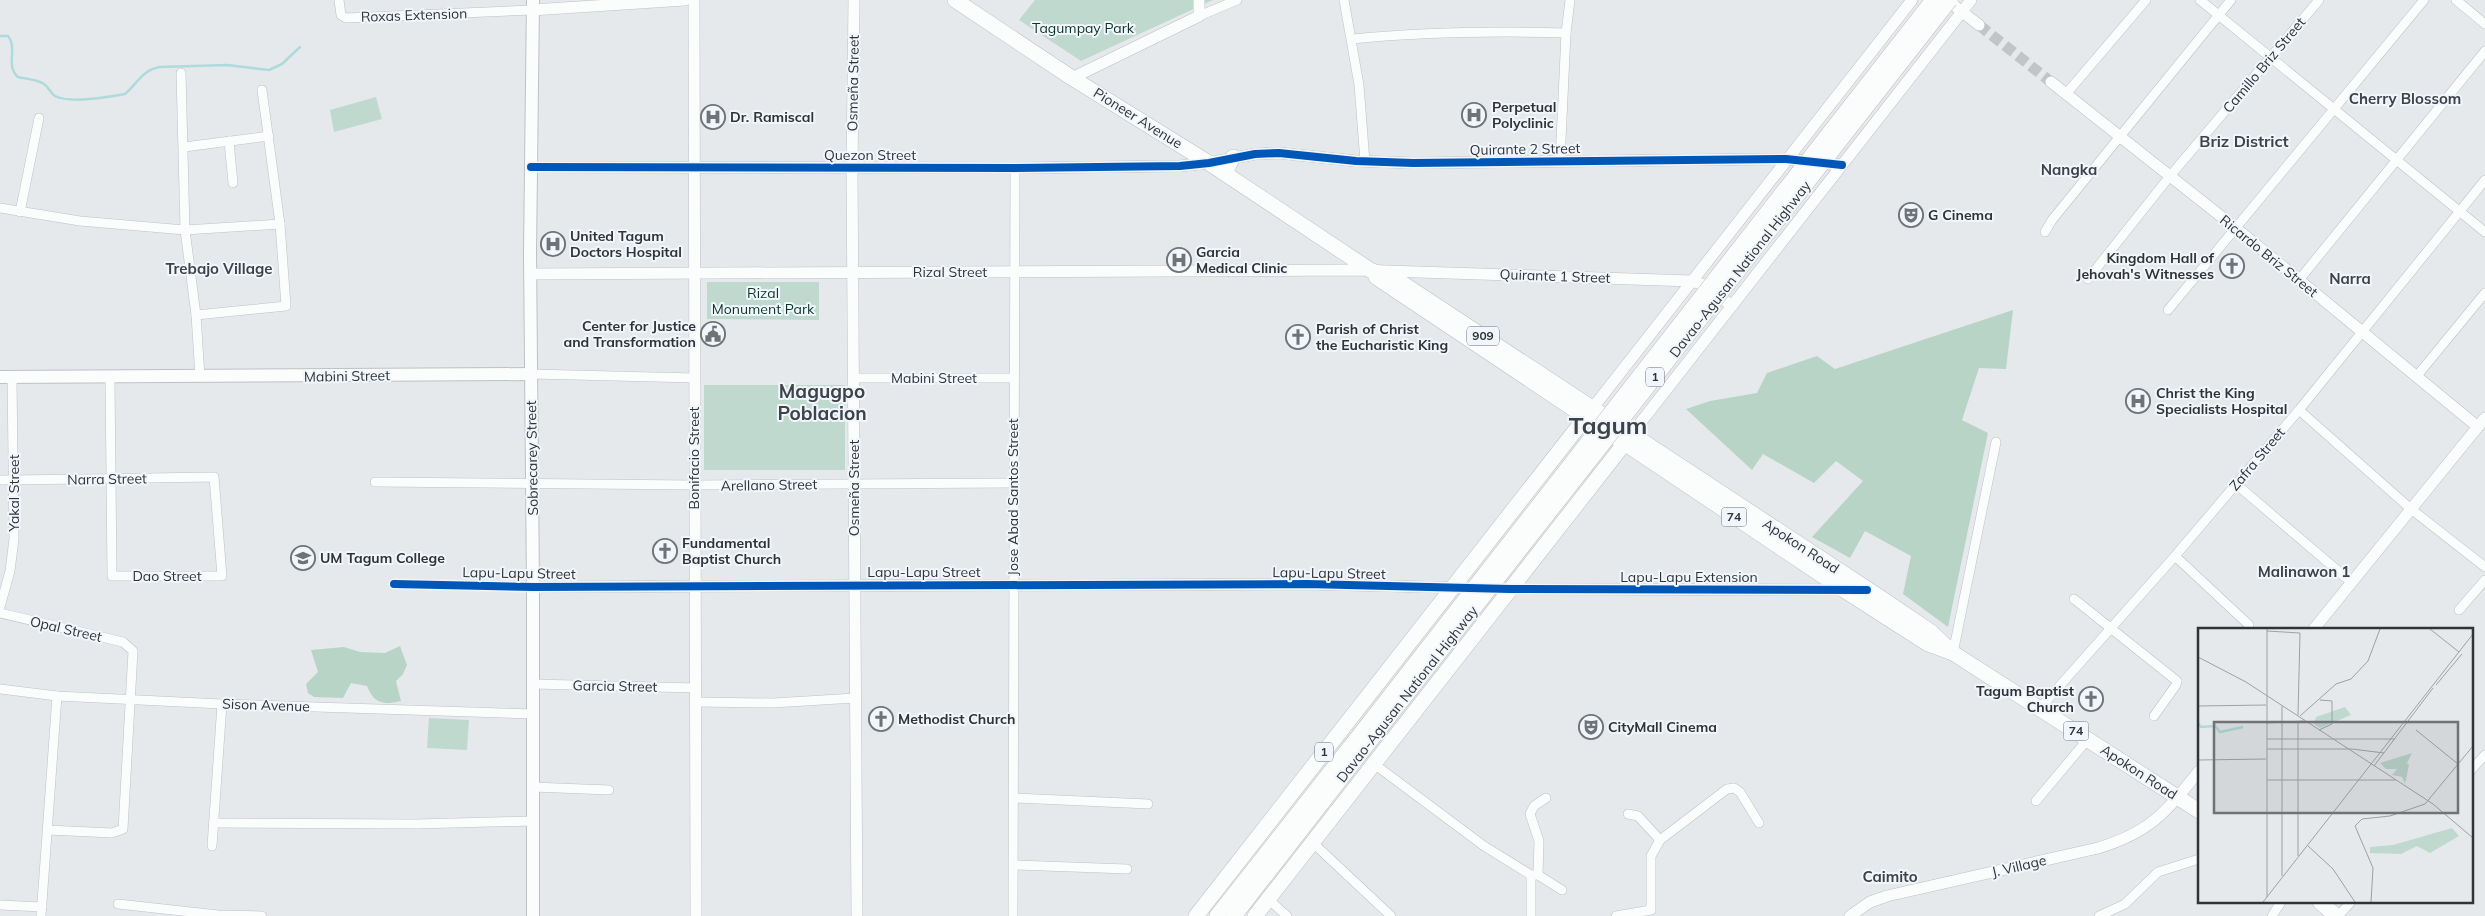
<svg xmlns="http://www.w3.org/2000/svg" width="2485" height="916" viewBox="0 0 2485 916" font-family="Mulish,sans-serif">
  <rect width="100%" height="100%" fill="#e6e9ec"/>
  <!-- green -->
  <g fill="#c0d9ce">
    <polygon points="1035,0 1213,0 1081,61 1019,20"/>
    <polygon points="376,97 382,119 334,132 330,110"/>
    <polygon points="707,282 819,282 819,320 707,319"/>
    <rect x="704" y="385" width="141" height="85"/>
    <polygon points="429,718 469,720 467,750 427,748"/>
  </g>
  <!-- forest -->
  <g fill="#b8d4c7">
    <polygon points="2013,310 2006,369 1979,368 1962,420 1988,433 1948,627 1903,594 1911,556 1865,531 1850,558 1812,537 1863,481 1836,461 1814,483 1763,454 1752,470 1686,409 1710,401 1757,393 1767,373 1817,356 1835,369"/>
    <path d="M400 646 407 665 403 674 396 681 401 701C384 705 374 704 367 686L351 683 343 698 314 697 308 693 306 684 318 672 311 650 344 647 360 652 385 653Z"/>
  </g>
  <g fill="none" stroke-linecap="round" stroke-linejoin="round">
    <!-- stream -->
    <path stroke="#aedadc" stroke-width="2.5" d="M0 36H8C18 48 5 66 18 77 26 79 37 79 44 84 49 87 50 93 55 96 70 104 109 97 125 94 138 83 142 70 160 67L227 65 269 70 282 64 300 47"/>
    <!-- tertiary-tunnel -->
    <polyline stroke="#c2c5c7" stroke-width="11" stroke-dasharray="11 5.5" stroke-linecap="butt" points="1979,25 2051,82"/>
    <defs>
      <g id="minor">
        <polyline points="339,0 341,15 346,18 532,10"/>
        <polyline points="1344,0 1359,85 1365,162"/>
        <polyline points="2200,0 2485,232"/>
        <polyline points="2456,0 2485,24"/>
        <polyline points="1199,16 1237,0"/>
        <path d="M1353 39C1424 32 1495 31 1566 33"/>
        <polyline points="181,73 185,230 196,315 200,377"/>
        <polyline points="2066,94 2146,0"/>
        <polyline points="229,141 233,183"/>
        <polyline points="184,147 269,136"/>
        <polyline points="1560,162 1566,33 1570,0"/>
        <polyline points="0,208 80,221 185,230 280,224"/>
        <polyline points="20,212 39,118"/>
        <polyline points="2045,232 2052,220 2231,0"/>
        <polyline points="2088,279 2170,176 2319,0"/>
        <polyline points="2299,280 2485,51"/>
        <polyline points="2168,310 2424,0"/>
        <polyline points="196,315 286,306 280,224 262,90"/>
        <polyline points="532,374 695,378"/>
        <polyline points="2416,377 2485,293"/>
        <polyline points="853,378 1014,378"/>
        <polyline points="2299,410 2411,509 2485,567"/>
        <polyline points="0,480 14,480 214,477 222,576 112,576 110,378"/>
        <polyline points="375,482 694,485 1014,483"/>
        <polyline points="2236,484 2351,582"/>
        <polyline points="2175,556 2249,625"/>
        <polyline points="394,584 533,587"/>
        <polyline points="2074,599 2177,681 2176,685 2154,716"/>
        <polyline points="0,607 10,571 14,539 12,377"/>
        <polyline points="2459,610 2485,580"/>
        <polyline points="0,613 123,642 133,651 123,829 112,833 48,830"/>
        <polyline points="1953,653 1996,442"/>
        <polyline points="533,684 696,688"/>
        <polyline points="0,689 57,696 222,704 533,714"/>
        <polyline points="696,702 773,703 855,698"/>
        <polyline points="2040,708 2175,556 2299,410 2485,180"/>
        <polyline points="1374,764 1484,846 1531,875"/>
        <polyline points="2471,770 2485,755"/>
        <polyline points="533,787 609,790"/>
        <polyline points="1015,798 1148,804"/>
        <polyline points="2036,801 2088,739"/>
        <polyline points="1628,814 1638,816 1660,840"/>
        <polyline points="214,823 416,824 533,821"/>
        <polyline points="1312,842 1391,916"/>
        <polyline points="212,846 222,704"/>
        <polyline points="1014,865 1127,869"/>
        <polyline points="1538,875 1539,841 1530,814 1534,806 1546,798"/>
        <polyline points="1268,899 1287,916"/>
        <polyline points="118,904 218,915 262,916"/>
        <polyline points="0,905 42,907"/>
        <polyline points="41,916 57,696"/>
        <polyline points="1013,916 1015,168"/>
        <polyline points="1531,916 1531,875 1538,875 1562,890"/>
        <polyline points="1616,916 1651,910 1651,856 1660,840 1727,789 1734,788 1740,792 1759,823"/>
        <polyline points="2099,916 2125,904 2158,872 2199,859"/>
        <polyline points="2272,916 2281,902"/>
        <polyline points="2338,916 2351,902"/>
      </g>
      <g id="tertiary">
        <polyline points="694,0 696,916"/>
        <polyline points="854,0 852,168 857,916"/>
        <polyline points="1952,4 1979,25"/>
        <polyline points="532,10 685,0"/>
        <polyline points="1072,78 1199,16 1199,0"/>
        <polyline points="2051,82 2237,229 2478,427"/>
        <polyline points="531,167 1015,168 1180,166 1209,163 1255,154 1279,153 1356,161 1413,163 1786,159 1842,165"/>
        <polyline points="530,274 1356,270 1692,281 1704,285 1732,306"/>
        <polyline points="1588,414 1912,0"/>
        <polyline points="1627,440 1971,0"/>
        <polyline points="533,587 1307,584 1510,589 1844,590"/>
        <polyline points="2313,630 2485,418"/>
        <path d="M1850 916 1870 902 1887 896 2098 848C2151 832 2166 812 2199 771"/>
      </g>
      <g id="secondary">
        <polyline points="0,377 532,374"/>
        <polyline points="533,916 533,587 530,253 533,0"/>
      </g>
      <g id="trunk">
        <polyline points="955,0 1072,78 1209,163 1370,270 1399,281 1414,291 1881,598 1931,632 1953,653"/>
        <polyline points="1225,173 1233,157"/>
        <polyline points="1376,277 1844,590 1928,644 1953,653 2199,811"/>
        <polyline points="2320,902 2336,916"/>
        <polyline points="1196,916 1585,418 1594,416"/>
        <polyline points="1217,916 1350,747"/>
        <polyline points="1234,916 1360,754"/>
        <polyline points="1255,916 1624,444 1622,434"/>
      </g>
    </defs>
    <!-- minor casing -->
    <use href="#minor" stroke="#bec1c3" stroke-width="10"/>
    <!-- tertiary casing -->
    <use href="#tertiary" stroke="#bec1c3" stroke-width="12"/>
    <!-- secondary casing -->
    <use href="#secondary" stroke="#bec1c3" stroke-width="14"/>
    <!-- trunk casing -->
    <use href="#trunk" stroke="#bec1c3" stroke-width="16"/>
    <!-- minor -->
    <use href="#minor" stroke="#fbfcfc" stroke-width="9"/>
    <!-- tertiary -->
    <use href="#tertiary" stroke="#fbfcfc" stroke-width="11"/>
    <!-- secondary -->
    <use href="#secondary" stroke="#fbfcfc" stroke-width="12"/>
    <!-- trunk -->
    <use href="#trunk" stroke="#fbfcfc" stroke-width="15"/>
    <defs>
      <g id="trunk-bridge">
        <polyline points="1350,747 1933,0"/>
        <polyline points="1360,754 1950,0"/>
      </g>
    </defs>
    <!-- trunk-bridge casing -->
    <use href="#trunk-bridge" stroke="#bec1c3" stroke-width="16" stroke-linecap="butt"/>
    <!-- trunk-bridge -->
    <use href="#trunk-bridge" stroke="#fbfcfc" stroke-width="15"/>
    <defs>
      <g id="cycleway">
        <polyline points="531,167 1015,168 1180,166 1209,163 1255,154 1279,153 1356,161 1413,163 1786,159 1842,165"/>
        <polyline points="394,584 533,587 1307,584 1510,589 1867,590"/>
      </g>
    </defs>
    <!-- cycleway casing -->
    <use href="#cycleway" stroke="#f1f6fc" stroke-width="11"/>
    <!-- cycleway -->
    <use href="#cycleway" stroke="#0057b8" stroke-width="8"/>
  </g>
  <!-- icons -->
  <defs>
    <symbol id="hospital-ring" viewBox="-11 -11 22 22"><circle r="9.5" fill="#f1f6fc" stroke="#707375" stroke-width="1.5"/><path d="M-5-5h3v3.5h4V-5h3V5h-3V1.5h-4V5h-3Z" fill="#707375"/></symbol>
    <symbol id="theatre-ring" viewBox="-11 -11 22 22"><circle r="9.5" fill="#f1f6fc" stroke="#707375" stroke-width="1.5"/><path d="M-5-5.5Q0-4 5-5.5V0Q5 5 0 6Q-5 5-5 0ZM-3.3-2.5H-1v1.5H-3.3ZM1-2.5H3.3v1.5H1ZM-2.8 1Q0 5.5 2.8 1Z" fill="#707375"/></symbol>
    <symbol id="church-ring" viewBox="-11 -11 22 22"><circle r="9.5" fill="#f1f6fc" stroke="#707375" stroke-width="1.5"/><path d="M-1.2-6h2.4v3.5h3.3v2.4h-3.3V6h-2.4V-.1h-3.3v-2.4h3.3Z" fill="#707375"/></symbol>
    <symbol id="civic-ring" viewBox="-11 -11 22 22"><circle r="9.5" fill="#f1f6fc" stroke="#707375" stroke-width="1.5"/><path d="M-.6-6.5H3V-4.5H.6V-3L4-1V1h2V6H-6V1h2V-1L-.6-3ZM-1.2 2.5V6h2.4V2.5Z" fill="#707375"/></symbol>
    <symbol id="university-ring" viewBox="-11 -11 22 22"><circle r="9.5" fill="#f1f6fc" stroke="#707375" stroke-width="1.5"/><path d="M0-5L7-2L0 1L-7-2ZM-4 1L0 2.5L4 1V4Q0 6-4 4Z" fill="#707375"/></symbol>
  </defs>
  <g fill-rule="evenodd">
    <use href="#hospital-ring" x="1460" y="101" width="28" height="28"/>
    <use href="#hospital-ring" x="699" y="103" width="28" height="28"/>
    <use href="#theatre-ring" x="1897" y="201" width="28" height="28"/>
    <use href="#hospital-ring" x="539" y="230" width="28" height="28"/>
    <use href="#hospital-ring" x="1165" y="246" width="28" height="28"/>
    <use href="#church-ring" x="2218" y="252" width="28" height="28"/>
    <use href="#civic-ring" x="699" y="320" width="28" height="28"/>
    <use href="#church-ring" x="1284" y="323" width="28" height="28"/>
    <use href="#hospital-ring" x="2124" y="387" width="28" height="28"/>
    <use href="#church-ring" x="651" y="537" width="28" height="28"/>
    <use href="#university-ring" x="289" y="544" width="28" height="28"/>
    <use href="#church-ring" x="2077" y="685" width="28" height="28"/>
    <use href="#church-ring" x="867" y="705" width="28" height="28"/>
    <use href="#theatre-ring" x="1577" y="713" width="28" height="28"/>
  </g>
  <g text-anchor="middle" stroke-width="4" stroke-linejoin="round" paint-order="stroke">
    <!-- shield labels -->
    <g fill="#f1f6fc" stroke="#6b6e71" stroke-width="1">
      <rect x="1467" y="326.5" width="32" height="19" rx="4"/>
      <rect x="1646" y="367.5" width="18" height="19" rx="4"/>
      <rect x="1721.5" y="507.5" width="25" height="19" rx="4"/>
      <rect x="2063.5" y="721.5" width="25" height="19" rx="4"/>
      <rect x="1315" y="742.5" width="18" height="19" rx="4"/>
    </g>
    <g font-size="12" font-weight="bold" fill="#313335">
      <text x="1483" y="340">909</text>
      <text x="1655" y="381">1</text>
      <text x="1734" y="521">74</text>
      <text x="2076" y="735">74</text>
      <text x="1324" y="756">1</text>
    </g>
    <!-- street labels -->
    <g font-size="14" fill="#313335" stroke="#f1f6fc">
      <text transform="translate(414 15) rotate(-2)" y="5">Roxas Extension</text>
      <text transform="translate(2264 65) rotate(-50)" y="5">Camillo Briz Street</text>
      <text transform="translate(853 83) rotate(-89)" y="5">Osmeña Street</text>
      <text transform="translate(1138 118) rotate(32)" y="5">Pioneer Avenue</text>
      <text transform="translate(1525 149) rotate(-1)" y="5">Quirante 2 Street</text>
      <text x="870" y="160">Quezon Street</text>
      <text transform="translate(2269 256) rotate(39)" y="5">Ricardo Briz Street</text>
      <text transform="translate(1740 269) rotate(-52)" y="5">Davao-Agusan National Highway</text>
      <text x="950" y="277">Rizal Street</text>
      <text transform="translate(1555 276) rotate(2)" y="5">Quirante 1 Street</text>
      <text transform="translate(347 376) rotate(-1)" y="5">Mabini Street</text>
      <text x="934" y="383">Mabini Street</text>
      <text transform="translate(532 458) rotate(-91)" y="5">Sobrecarey Street</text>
      <text transform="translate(694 458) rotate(-90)" y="5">Bonifacio Street</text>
      <text transform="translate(2257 459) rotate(-50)" y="5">Zafra Street</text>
      <text transform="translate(107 479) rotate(-1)" y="5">Narra Street</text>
      <text transform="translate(769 485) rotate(-1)" y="5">Arellano Street</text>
      <text transform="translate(854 488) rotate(-90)" y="5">Osmeña Street</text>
      <text transform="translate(14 493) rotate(-90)" y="5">Yakal Street</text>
      <text transform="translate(1013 497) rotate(-90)" y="5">Jose Abad Santos Street</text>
      <text transform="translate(1801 546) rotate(33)" y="5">Apokon Road</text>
      <text x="924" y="577">Lapu-Lapu Street</text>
      <text transform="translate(519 573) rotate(1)" y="5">Lapu-Lapu Street</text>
      <text transform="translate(1329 573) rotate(1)" y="5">Lapu-Lapu Street</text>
      <text x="167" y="581">Dao Street</text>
      <text x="1689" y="582">Lapu-Lapu Extension</text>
      <text transform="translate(66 629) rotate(13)" y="5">Opal Street</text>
      <text transform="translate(615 686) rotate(1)" y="5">Garcia Street</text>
      <text transform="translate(1407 694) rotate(-52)" y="5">Davao-Agusan National Highway</text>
      <text transform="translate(266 705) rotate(2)" y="5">Sison Avenue</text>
      <text transform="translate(2139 772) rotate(33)" y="5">Apokon Road</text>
      <text transform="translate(2019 866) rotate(-13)" y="5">J. Village</text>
    </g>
    <!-- park labels -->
    <g font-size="14" fill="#0c3524" stroke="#f1f6fc">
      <text x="1083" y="33">Tagumpay Park</text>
      <text x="763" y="298">Rizal<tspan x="763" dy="16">Monument Park</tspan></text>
    </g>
    <!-- poi labels -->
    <g font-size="14" font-weight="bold" fill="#313335" stroke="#f1f6fc" text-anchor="start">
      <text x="1492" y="112">Perpetual<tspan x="1492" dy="16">Polyclinic</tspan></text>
      <text x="730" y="122">Dr. Ramiscal</text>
      <text x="1928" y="220">G Cinema</text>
      <text x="570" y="241">United Tagum<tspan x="570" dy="16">Doctors Hospital</tspan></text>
      <text x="1196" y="257">Garcia<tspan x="1196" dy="16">Medical Clinic</tspan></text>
      <text x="2214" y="263" text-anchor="end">Kingdom Hall of<tspan x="2214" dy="16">Jehovah's Witnesses</tspan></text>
      <text x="696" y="331" text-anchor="end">Center for Justice<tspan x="696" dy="16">and Transformation</tspan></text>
      <text x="1316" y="334">Parish of Christ<tspan x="1316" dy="16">the Eucharistic King</tspan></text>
      <text x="2156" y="398">Christ the King<tspan x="2156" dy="16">Specialists Hospital</tspan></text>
      <text x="682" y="548">Fundamental<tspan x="682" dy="16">Baptist Church</tspan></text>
      <text x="320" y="563">UM Tagum College</text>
      <text x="2074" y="696" text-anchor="end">Tagum Baptist<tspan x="2074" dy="16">Church</tspan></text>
      <text x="898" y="724">Methodist Church</text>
      <text x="1608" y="732">CityMall Cinema</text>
    </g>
    <!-- neighbourhood labels -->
    <g font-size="15" font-weight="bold" fill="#3f4347" stroke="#f1f6fc">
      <text x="2405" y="104">Cherry Blossom</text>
      <text x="2069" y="175">Nangka</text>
      <text x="219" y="274">Trebajo Village</text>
      <text x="2350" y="284">Narra</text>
      <text x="2304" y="577">Malinawon 1</text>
      <text x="1890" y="882">Caimito</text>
    </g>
    <!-- quarter labels -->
    <g font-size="16" font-weight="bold" fill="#3f4347" stroke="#f1f6fc">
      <text x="2244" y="147">Briz District</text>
    </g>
    <!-- district labels -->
    <g font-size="19" font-weight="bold" fill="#3f4347" stroke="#f1f6fc">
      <text x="822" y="398">Magugpo<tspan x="822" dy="22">Poblacion</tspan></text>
    </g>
    <!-- town labels -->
    <g font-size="24" font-weight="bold" fill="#3f4347" stroke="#f1f6fc">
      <text x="1608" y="434">Tagum</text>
    </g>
  </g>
  <!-- overview -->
  <g transform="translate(2198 628)">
    <rect width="275" height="275" fill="#e6e9ec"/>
    <path d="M147 79 153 87 122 100 116 96 118 89ZM254 200 261 208 232 225 219 218 203 226 172 225V219L195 217Z" fill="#c0d9ce"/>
    <path d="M214 125 209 135 211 137 207 156 204 149 194 147 199 141H188L182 135Z" fill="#b8d4c7"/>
    <path fill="none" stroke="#aedadc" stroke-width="2.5" d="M0 95 3 99 17 98 22 104 45 99"/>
    <path fill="none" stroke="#9ea0a3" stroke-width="1" d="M232 1 261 24M69 3 102 5 100 87M0 29 48 54 235 176 275 210M238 57 264 26M0 78 68 77M102 88 138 56 153 51 170 33 182 1M100 93V228M68 95 106 93M121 102 134 96V73L122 72M218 102 260 136M69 111H197M69 121H154L186 125M0 132 68 131M176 138 235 60M69 152H198M110 218 135 241 157 274M84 248V78M69 269V1M65 274 275 6M173 274 175 240 157 198 164 191 192 188 227 176 275 118"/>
    <path fill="#707375" fill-opacity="0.15" stroke="#707375" stroke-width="2.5" d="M16 94H260V185H16Z"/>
    <rect width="275" height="275" fill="none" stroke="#313335" stroke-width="2.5"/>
  </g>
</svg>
